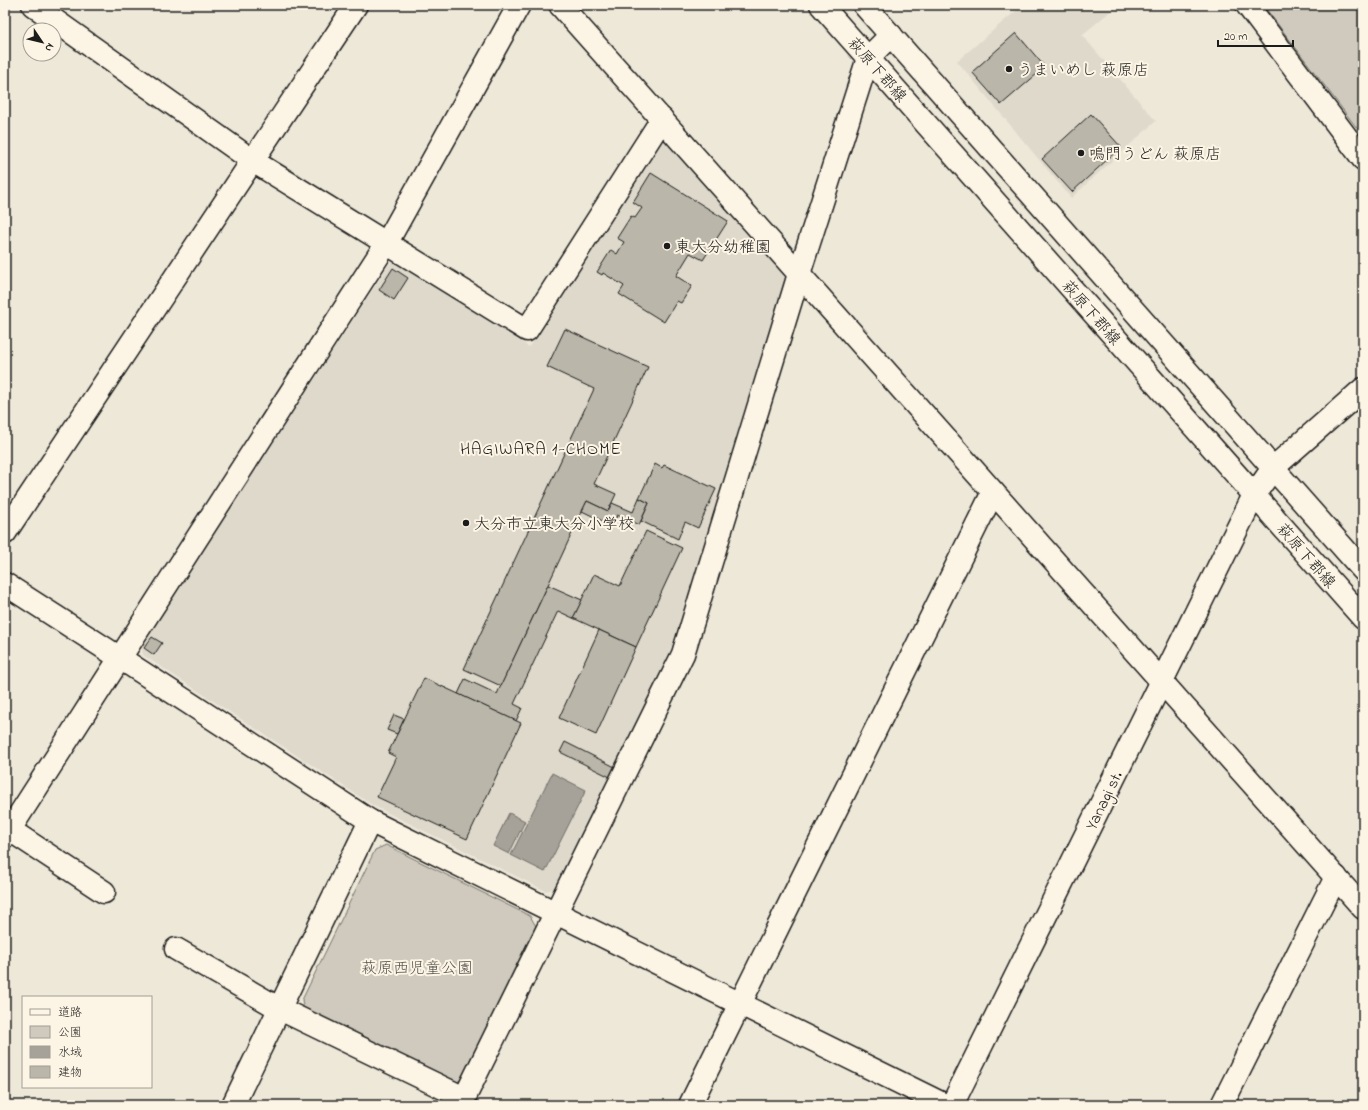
<svg xmlns="http://www.w3.org/2000/svg" width="1368" height="1110" viewBox="0 0 1368 1110" font-family="'Indie Flower','Klee One',sans-serif">
  <rect width="100%" height="100%" fill="#eee8d9"/>
  <filter id="ink" filterUnits="userSpaceOnUse"><feTurbulence type="fractalNoise" baseFrequency=".025" numOctaves="2"/><feDisplacementMap in="SourceGraphic" scale="8" xChannelSelector="R" yChannelSelector="G"/><feConvolveMatrix kernelMatrix="1 2 1 2 8 2 1 2 1" color-interpolation-filters="sRGB"/></filter>
  <g filter="url(#ink)">
    <!-- built -->
    <g fill="#ded9cb">
      <polygon points="1023,5 1118,5 1082,35 1156,121 1071,198 957,61"/>
      <polygon points="665,138 785,271 786,283 690,591 670,651 647,702 558,887 546,891 374,806 143,655 141,645 388,266 394,260 529,347 656,141"/>
    </g>
    <!-- green -->
    <g fill="#cfcabd" stroke="#76736c">
      <polygon points="1263,5 1363,5 1363,136"/>
      <polygon points="386,845 530,916 537,928 461,1080 450,1085 304,1011 302,1000 375,850"/>
    </g>
    <!-- water -->
    <g fill="#a7a299" stroke="#6f6c67">
      <polygon points="552,773 586,790 545,872 511,855"/>
      <polygon points="509,813 525,821 509,854 493,846"/>
    </g>
    <!-- building -->
    <g fill="#bab6aa" stroke="#1c1c1c">
      <polygon points="1016,33 1045,67 1001,105 972,72"/>
      <polygon points="1091,114 1121,147 1072,192 1042,159"/>
      <polygon points="651,173 728,221 703,260 690,253 676,276 692,286 681,303 677,301 664,322 619,294 624,286 603,273 602,275 597,272 611,250 617,254 624,242 617,238 631,216 635,218 642,208 633,202"/>
      <polygon points="393,268 408,278 394,300 379,290"/>
      <polygon points="565,329 648,367 594,484 616,494 608,511 587,501 501,686 464,669 594,389 547,367"/>
      <polygon points="655,464 662,468 664,465 716,489 698,528 685,522 678,539 641,521 649,503 639,498"/>
      <polygon points="639,498 649,503 639,525 617,515 613,526 582,511 587,501 608,511 612,503 633,512"/>
      <polygon points="646,531 682,548 636,647 573,618 594,574 620,586"/>
      <polygon points="548,585 582,600 573,618 558,611 514,704 522,708 516,721 458,694 465,679 497,694"/>
      <polygon points="599,630 636,647 596,735 559,718"/>
      <polygon points="152,637 162,643 154,655 144,648"/>
      <polygon points="424,678 521,723 467,839 377,797 396,757 388,753"/>
      <polygon points="394,715 404,719 397,734 387,730"/>
      <polygon points="565,742 615,767 610,777 560,752"/>
    </g>
    <g fill="none" stroke-linecap="round" stroke-linejoin="round">
      <defs>
        <g id="minor">
          <polyline points="33,5 253,161 527,330 662,119"/>
          <polyline points="560,5 1363,908"/>
          <polyline points="1247,5 1363,159"/>
          <polyline points="5,533 356,5"/>
          <polyline points="5,584 120,658 370,821 945,1105"/>
          <polyline points="10,830 104,892"/>
          <polyline points="5,837 386,244 519,5"/>
          <polyline points="176,949 280,1009 464,1098"/>
          <polyline points="233,1105 370,821"/>
          <polyline points="461,1105 683,654 799,274 868,58 891,35"/>
          <polyline points="690,1105 993,492"/>
          <polyline points="952,1105 1254,495 1273,468 1363,389"/>
          <polyline points="1222,1105 1336,877"/>
        </g>
        <g id="major">
          <polyline points="821,5 1363,618"/>
          <polyline points="864,5 1363,570"/>
        </g>
      </defs>
      <!-- minor casing -->
      <use href="#minor" stroke="#1c1c1c" stroke-width="25"/>
      <!-- major casing -->
      <use href="#major" stroke="#1c1c1c" stroke-width="25"/>
      <!-- minor -->
      <use href="#minor" stroke="#fcf5e5" stroke-width="22"/>
      <!-- major -->
      <use href="#major" stroke="#fcf5e5" stroke-width="22"/>
    </g>
  </g>
  <!-- markers -->
  <g fill="#1c1c1c" stroke="#fcf5e5" stroke-width="1.5">
    <circle cx="1009" cy="69" r="4"/>
    <circle cx="1081" cy="153" r="4"/>
    <circle cx="667" cy="246" r="4"/>
    <circle cx="466" cy="523" r="4"/>
  </g>
  <g text-anchor="middle" stroke-width="4" stroke-linejoin="round" paint-order="stroke">
    <!-- street labels -->
    <g font-size="16" fill="#1c1c1c" stroke="#fcf5e5">
      <text transform="translate(878 69) rotate(49)" y="6">萩原下郡線</text>
      <text transform="translate(1092 312) rotate(49)" y="6">萩原下郡線</text>
      <text transform="translate(1307 555) rotate(49)" y="6">萩原下郡線</text>
      <text transform="translate(1103 800) rotate(-64)" y="6">Yanagi st.</text>
    </g>
    <!-- poi labels -->
    <g font-size="16" fill="#1c1c1c" stroke="#fcf5e5" text-anchor="start">
      <text x="1017" y="75">うまいめし 萩原店</text>
      <text x="1089" y="159">鳴門うどん 萩原店</text>
      <text x="675" y="252">東大分幼稚園</text>
      <text x="474" y="529">大分市立東大分小学校</text>
    </g>
    <!-- park labels -->
    <g font-size="16" fill="#52504c" stroke="#fcf5e5">
      <text x="417" y="973">萩原西児童公園</text>
    </g>
    <!-- neighbourhood labels -->
    <g font-size="17" letter-spacing="1" fill="#1c1c1c" stroke="#fcf5e5">
      <text x="541" y="454">HAGIWARA 1-CHOME</text>
    </g>
  </g>
  <!-- margin -->
  <rect width="1368" height="1110" fill="none" stroke="#fcf5e5" stroke-width="20"/>
  <rect x="10" y="10" width="1348" height="1090" fill="none" stroke="#1c1c1c" stroke-width="1.5" filter="url(#ink)"/>
  <!-- legend -->
  <rect x="22" y="996" width="130" height="92" fill="#fcf5e5" stroke="#a29e95"/>
  <rect x="30" y="1009" width="20" height="6" fill="#fcf5e5" stroke="#a29e95"/>
  <text x="58" y="1016" font-size="12" fill="#1c1c1c">道路</text>
  <rect x="30" y="1026" width="20" height="12" fill="#cfcabd" stroke="#a29e95"/>
  <text x="58" y="1036" font-size="12" fill="#1c1c1c">公園</text>
  <rect x="30" y="1046" width="20" height="12" fill="#a7a299" stroke="#a29e95"/>
  <text x="58" y="1056" font-size="12" fill="#1c1c1c">水域</text>
  <rect x="30" y="1066" width="20" height="12" fill="#bab6aa" stroke="#a29e95"/>
  <text x="58" y="1076" font-size="12" fill="#1c1c1c">建物</text>
  <!-- north arrow -->
  <g transform="translate(42 42) rotate(125)"><circle r="19" fill="#fcf5e5" stroke="#a29e95"/>
  <path d="M0-3L7 15L0 10L-7 15Z" fill="#1c1c1c"/>
  <text y="-6" font-size="11" font-weight="bold" text-anchor="middle" fill="#1c1c1c">N</text>
  </g>
  <!-- scale -->
  <path d="M1218 40v6h75v-6" fill="none" stroke="#1c1c1c" stroke-width="2"/>
  <text x="1224" y="40" font-size="12" fill="#1c1c1c" stroke="#fcf5e5" stroke-width="3" paint-order="stroke">20 m</text>
</svg>
